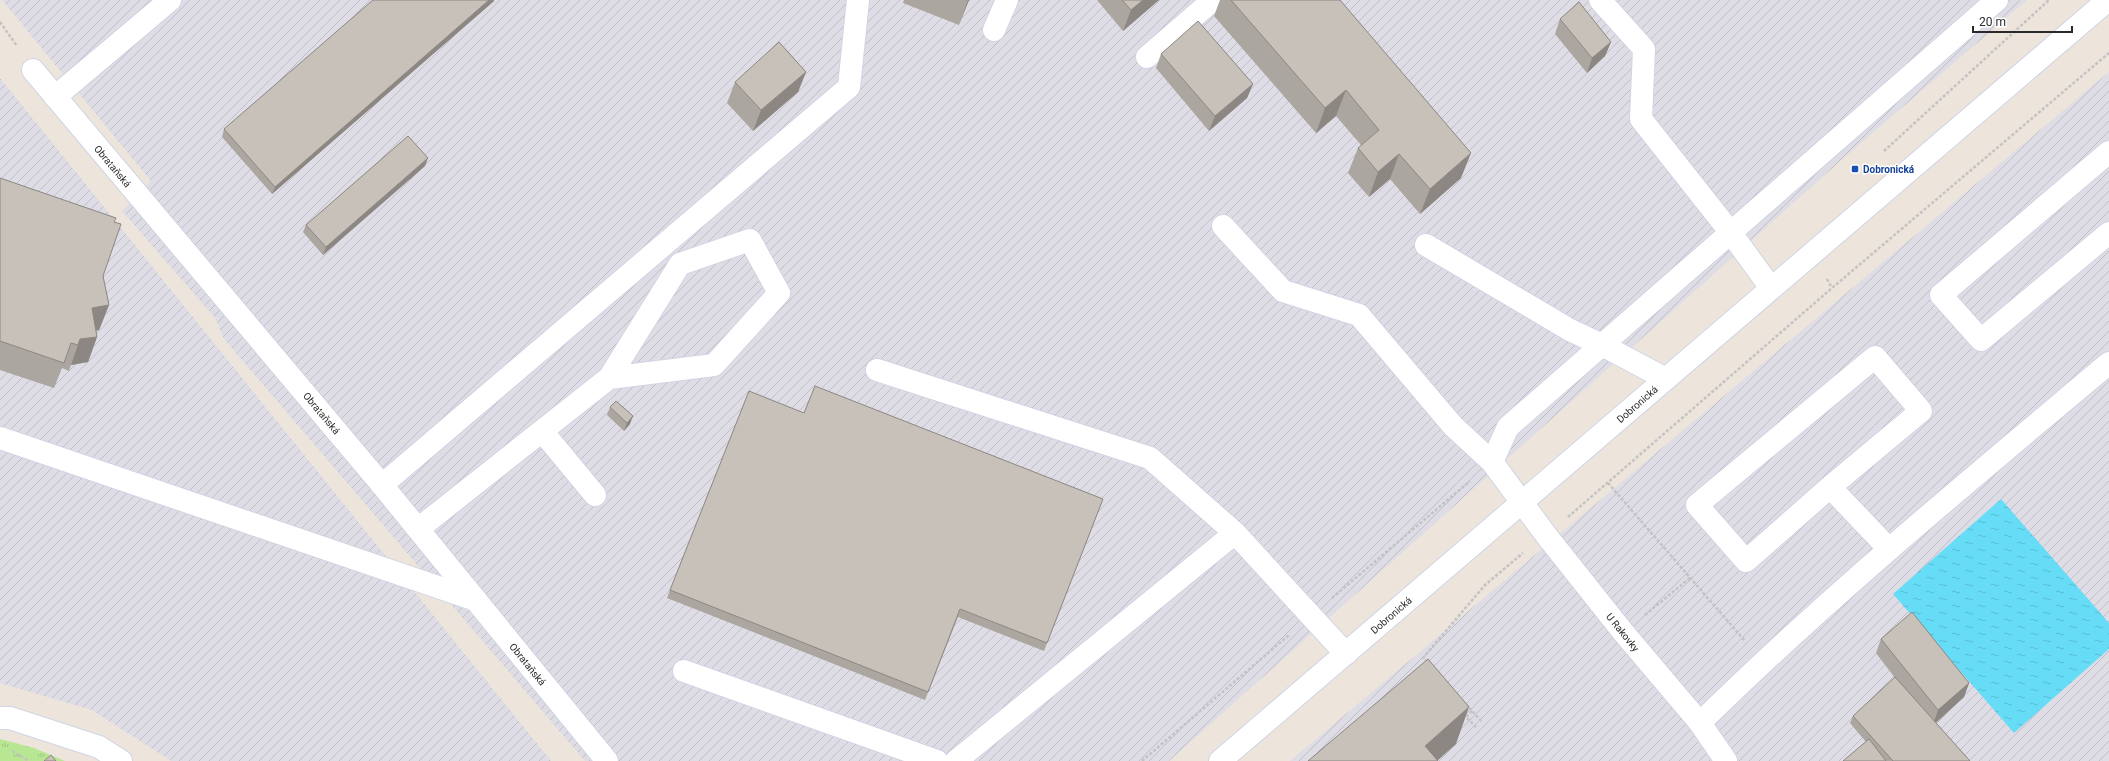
<svg xmlns="http://www.w3.org/2000/svg" width="2109" height="761" viewBox="0 0 2109 761" font-family="Roboto,sans-serif">
  <defs>
    <pattern id="industrial-furrows" width="10" height="10" patternUnits="userSpaceOnUse"><rect width="10" height="10" fill="#dedce5"/><path d="M-1 1l2-2M0 10L10 0M9 11l2-2" fill="none" stroke="#bfbdc5"/></pattern>
    <pattern id="grass-tufts" width="24" height="20" patternUnits="userSpaceOnUse"><rect width="24" height="20" fill="#b7e793"/><path d="M3 7l-1-3M5 7V3M7 7l1-3M15 17l-1-3M17 17v-4M19 17l1-3" fill="none" stroke="#9ec67f"/></pattern>
    <pattern id="water-ripples" width="26" height="14" patternUnits="userSpaceOnUse"><rect width="26" height="14" fill="#66dcf6"/><path d="M2 4q2-2 4 0t4 0M15 11q2-2 4 0t4 0" fill="none" stroke="#59bdd3"/></pattern>
  </defs>
  <rect width="100%" height="100%" fill="#ede4db"/>
  <!-- industrial -->
  <g fill="url(#industrial-furrows)">
    <polygon points="2,0 2027,0 1847,155 1169,761 585,761 224,339 215,318 122,211 151,181"/>
    <polygon points="2109,72 2109,761 1290,761"/>
    <polygon points="0,78 551,761 171,761 92,710 0,683"/>
  </g>
  <!-- grass -->
  <polygon fill="url(#grass-tufts)" points="0,739 34,748 65,761 0,761"/>
  <!-- water -->
  <polygon fill="url(#water-ripples)" points="2001,499 2109,623 2109,649 2014,733 1893,594"/>
  <g fill="none" stroke-linecap="round" stroke-linejoin="round">
    <defs>
      <g id="minor">
        <polyline points="1600,0 1644,49 1641,119 1731,233 1771,288"/>
        <polyline points="994,30 1007,0"/>
        <polyline points="1147,57 1213,0"/>
        <polyline points="33,70 382,485 607,761"/>
        <polyline points="55,97 170,0"/>
        <polyline points="2109,152 1941,295 1981,340 2109,233"/>
        <polyline points="1223,226 1283,291 1359,315 1453,426 1492,462 1546,535 1623,632 1700,723 1726,761"/>
        <polyline points="1426,245 1570,330 1602,345 1666,379"/>
        <polyline points="877,370 1150,458 1235,533 1346,654"/>
        <polyline points="542,431 595,495"/>
        <polyline points="0,438 476,600"/>
        <polyline points="1492,462 1508,427 1997,0"/>
        <polyline points="382,485 849,87 858,0"/>
        <polyline points="1830,487 1921,411 1875,357 1697,505 1746,561 1830,487 1889,549"/>
        <polyline points="418,529 609,378 714,365 779,293 750,240 680,264 609,378"/>
        <polyline points="684,671 937,761"/>
        <polyline points="0,718 10,718 99,747 121,761"/>
        <path d="M1700 723C1829 596 1970 480 2109 363"/>
        <polyline points="956,761 1235,533"/>
        <polyline points="1220,761 2108,0"/>
      </g>
    </defs>
    <!-- minor casing -->
    <use href="#minor" stroke="#d0d5e4" stroke-width="24"/>
    <!-- path -->
    <g stroke="#c3c3c3" stroke-width="2.5" stroke-dasharray="3 2" stroke-linecap="butt">
      <polyline points="0,22 17,46"/>
      <polyline points="1884,151 2049,0"/>
      <polyline points="1827,279 1832,288"/>
      <polyline points="1608,483 1745,641"/>
      <polyline points="1568,517 1832,288 2109,53"/>
      <polyline points="1332,598 1470,481"/>
      <polyline points="1645,615 1691,577"/>
      <polyline points="1427,662 1423,658 1485,585 1523,553"/>
      <polyline points="1466,704 1482,722"/>
      <polyline points="1472,711 1466,717 1476,727"/>
      <polyline points="12,751 29,761"/>
      <polyline points="1142,761 1289,635"/>
    </g>
    <!-- minor -->
    <use href="#minor" stroke="#fff" stroke-width="22"/>
  </g>
  <!-- wall -->
  <g fill="#aca6a0">
    <polygon points="904,0 969,0 959,25 903,3"/>
    <polygon points="1097,0 1159,0 1123,31"/>
    <polygon points="1220,0 1340,0 1461,178 1420,214 1390,179 1369,197 1348,173 1358,148 1361,145 1336,116 1316,133 1214,16"/>
    <polygon points="494,1 272,194 222,137 224,129"/>
    <polygon points="1560,19 1611,42 1605,56 1587,73 1555,34"/>
    <polygon points="1161,54 1253,84 1247,98 1209,131 1156,68"/>
    <polygon points="806,72 798,92 753,131 727,103 735,82"/>
    <polygon points="425,166 323,255 303,232 306,225"/>
    <polygon points="0,178 103,276 109,305 99,330 96,331 97,337 88,362 71,365 69,371 62,368 54,388 0,370"/>
    <polygon points="610,407 630,424 624,431 607,415"/>
    <polygon points="804,413 1103,499 1044,651 958,617 925,700 667,598 670,590"/>
    <polygon points="1881,639 1969,683 1964,697 1936,723 1970,761 1843,761 1866,742 1850,723 1853,716 1895,678 1876,653"/>
  </g>
  <!-- shaded-wall -->
  <g fill="#8c8782">
    <polygon points="489,0 494,0 494,1 272,194 275,187"/>
    <polygon points="968,0 969,0 959,25"/>
    <polygon points="1143,0 1159,0 1123,31 1131,10"/>
    <polygon points="1611,42 1605,56 1587,73 1592,58"/>
    <polygon points="806,72 798,92 753,131 761,110"/>
    <polygon points="1253,84 1247,98 1209,131 1215,116"/>
    <polygon points="1346,90 1336,116 1316,133 1325,108"/>
    <polygon points="1471,153 1461,178 1420,214 1430,189"/>
    <polygon points="1399,154 1390,179 1369,197 1378,172"/>
    <polygon points="428,158 425,166 323,255 326,247"/>
    <polygon points="109,305 99,330 82,333 92,308"/>
    <polygon points="97,337 88,362 71,365 80,339"/>
    <polygon points="633,416 630,424 624,431 627,423"/>
    <polygon points="1969,683 1964,697 1933,725 1938,710"/>
    <polygon points="1469,707 1456,744 1437,761 1425,746"/>
  </g>
  <!-- building -->
  <g fill="#c8c1ba" stroke="#8c8782">
    <polygon points="373,0 489,0 275,187 224,129"/>
    <polygon points="1122,0 1143,0 1131,10"/>
    <polygon points="1231,0 1340,0 1471,153 1430,189 1399,154 1378,172 1358,148 1379,130 1346,90 1325,108"/>
    <polygon points="1579,2 1611,42 1592,58 1560,19"/>
    <polygon points="1198,21 1253,84 1215,116 1161,54"/>
    <polygon points="779,42 806,72 761,110 735,82"/>
    <polygon points="408,136 428,158 326,247 306,225"/>
    <polygon points="0,178 116,218 114,222 121,224 103,276 109,305 92,308 97,337 80,339 78,345 71,343 64,363 0,341"/>
    <polygon points="815,386 1103,499 1047,643 960,609 928,692 670,590 749,391 804,413"/>
    <polygon points="616,401 633,416 627,423 610,407"/>
    <polygon points="1912,612 1969,683 1938,710 1881,639"/>
    <polygon points="1428,659 1469,707 1425,746 1438,761 1308,761"/>
    <polygon points="1895,677 1970,761 1893,761 1853,716"/>
    <polygon points="1869,739 1886,761 1843,761"/>
    <polygon points="51,755 56,761 44,761"/>
  </g>
  <!-- markers -->
  <rect fill="#1a4fb4" stroke="#fff" stroke-width="1.5" x="1851" y="165" width="8" height="8" rx="2"/>
  <g text-anchor="middle" stroke-width="3" stroke-linejoin="round" paint-order="stroke">
    <!-- street labels -->
    <g font-size="10" fill="#2a2a2a" stroke="#fff">
      <text transform="translate(113 166) rotate(50)" y="4">Obrataňská</text>
      <text transform="translate(1637 404) rotate(-41)" y="4">Dobronická</text>
      <text transform="translate(322 413) rotate(50)" y="4">Obrataňská</text>
      <text transform="translate(1391 615) rotate(-41)" y="4">Dobronická</text>
      <text transform="translate(1623 632) rotate(51)" y="4">U Rakovky</text>
      <text transform="translate(528 664) rotate(51)" y="4">Obrataňská</text>
    </g>
    <!-- transit labels -->
    <g font-size="10" font-weight="bold" fill="#164399" stroke="#fff" text-anchor="start">
      <text x="1863" y="173">Dobronická</text>
    </g>
  </g>
  <!-- scale -->
  <path d="M1973 26v6h99v-6" fill="none" stroke="#2a2a2a" stroke-width="2"/>
  <text x="1979" y="26" font-size="12" fill="#2a2a2a" stroke="#ffffff" stroke-width="3" paint-order="stroke">20 m</text>
</svg>
